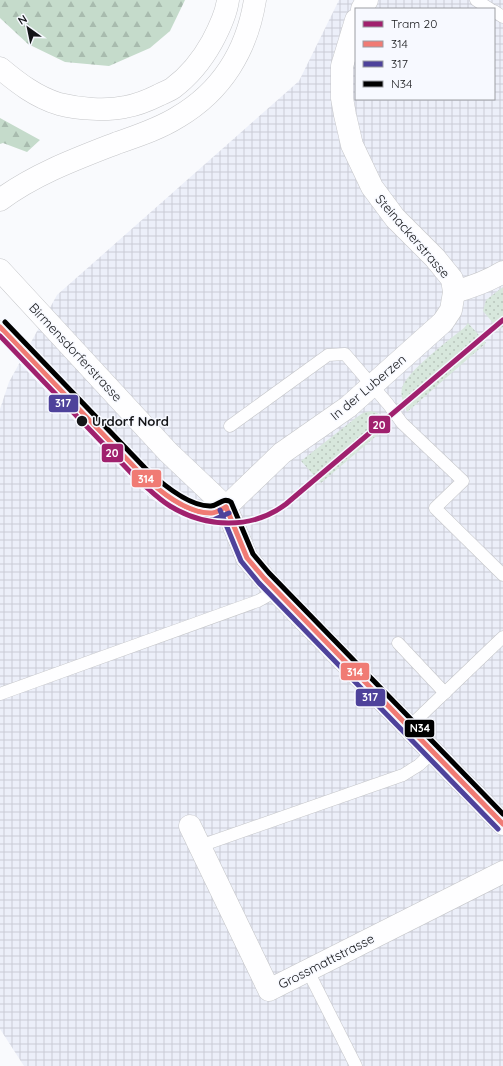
<svg xmlns="http://www.w3.org/2000/svg" width="503" height="1066" viewBox="0 0 503 1066" font-family="Quicksand,sans-serif">
  <defs>
    <pattern id="industrial-grid" width="8" height="8" patternUnits="userSpaceOnUse"><rect width="8" height="8" fill="#eceff9"/><path d="M0 4h8M4 0v8" fill="none" stroke="#caccd5"/></pattern>
    <pattern id="grass-dots" width="8" height="8" patternUnits="userSpaceOnUse"><rect width="8" height="8" fill="#d7e7dc"/><path d="M2 2h.1M6 6h.1" fill="none" stroke="#b8c5bc" stroke-width="1.8" stroke-linecap="round"/></pattern>
    <pattern id="forest-firs" width="22" height="20" patternUnits="userSpaceOnUse"><rect width="22" height="20" fill="#c5dbcb"/><path d="M5 1l3.5 6h-7zM16 11l3.5 6h-7z" fill="#a8bbae"/></pattern>
  </defs>
  <rect width="100%" height="100%" fill="#f9fafd"/>
  <!-- industrial -->
  <path fill="url(#industrial-grid)" fill-rule="evenodd" d="M339 0H503V1066H24L0 1029V409L9 382 57 295 299 81ZM356 9H494V99H356Z"/>
  <!-- grass -->
  <g fill="url(#grass-dots)">
    <polygon points="503,287 503,327 499,330 483,311 486,300"/>
    <path d="M468 323 486 343 407 412C404 404 400 396 402 388 407 371 449 340 464 328Z"/>
    <path d="M371 411C380 413 385 418 389 425L321 483 301 461 357 417 363 413Z"/>
  </g>
  <!-- forest -->
  <g fill="url(#forest-firs)">
    <polygon points="0,0 185,0 170,31 150,48 109,66 65,62 28,44 0,18"/>
    <polygon points="0,118 40,140 27,152 3,143 0,144"/>
  </g>
  <g fill="none" stroke-linecap="round" stroke-linejoin="round">
    <defs>
      <g id="service">
        <polyline points="476,0 490,9"/>
        <polyline points="494,11 503,17"/>
        <polyline points="0,327 140,473 156,488 184,506 199,511 213,513 226,507"/>
        <polyline points="230,426 328,355 345,354 388,404 402,423 463,481 435,508 503,575"/>
        <polyline points="398,643 445,693"/>
        <polyline points="0,694 258,601 276,591"/>
        <polyline points="409,727 503,637"/>
        <polyline points="200,846 403,775 419,765 433,752"/>
        <polyline points="308,971 356,1066"/>
      </g>
      <g id="minor">
        <polyline points="362,9 367,0"/>
        <path d="M454 292C472 287 487 282 503 272"/>
        <polyline points="226,507 282,453 348,407 443,322 451,310 454,292 452,279 435,258 395,218 372,187 352,145 345,115 342,98 342,66 356,20"/>
        <polyline points="190,826 269,990 503,872"/>
      </g>
      <polyline id="secondary" points="0,270 168,452 226,507 247,558 272,587 503,824"/>
      <g id="motorway">
        <path d="M0 68C18 83 36 97 59 104 79 109 106 111 125 107 137 105 149 100 159 95 164 92 169 91 173 88 189 76 202 60 212 42 219 29 226 15 228 0"/>
        <path d="M0 200C35 174 76 159 117 143 137 136 159 129 178 117 222 91 247 50 255 0"/>
      </g>
    </defs>
    <!-- service casing -->
    <use href="#service" stroke="#c5c6c9" stroke-width="13"/>
    <!-- minor casing -->
    <use href="#minor" stroke="#c5c6c9" stroke-width="23"/>
    <!-- secondary casing -->
    <use href="#secondary" stroke="#c5c6c9" stroke-width="23"/>
    <!-- motorway casing -->
    <use href="#motorway" stroke="#c5c6c9" stroke-width="23"/>
    <!-- service -->
    <use href="#service" stroke="#fefeff" stroke-width="12"/>
    <!-- minor -->
    <use href="#minor" stroke="#fefeff" stroke-width="22"/>
    <!-- secondary -->
    <use href="#secondary" stroke="#fefeff" stroke-width="22"/>
    <!-- motorway -->
    <use href="#motorway" stroke="#fefeff" stroke-width="22"/>
    <defs>
      <g id="bus-1">
        <path d="M0 327 140 473C158 490 186 514 212 513 216 513 222 509 226 507"/>
        <polyline points="226,507 247,558 264,578 503,824"/>
      </g>
      <g id="bus-2">
        <polyline points="0,337 135,478 152,494 182,513 197,518 213,520 229,513"/>
        <polyline points="220,510 241,561 259,583 498,829"/>
      </g>
      <path id="bus-3" d="M5 322 145 468C160 482 189 507 211 506 219 505 223 497 231 502L253 554 269 573 503 814"/>
    </defs>
    <!-- bus-1 casing -->
    <use href="#bus-1" stroke="#f7f9ff" stroke-width="8"/>
    <!-- bus-2 casing -->
    <use href="#bus-2" stroke="#f7f9ff" stroke-width="8"/>
    <!-- bus-3 casing -->
    <use href="#bus-3" stroke="#f7f9ff" stroke-width="8"/>
    <!-- bus-1 -->
    <use href="#bus-1" stroke="#f07b74" stroke-width="5"/>
    <!-- bus-2 -->
    <use href="#bus-2" stroke="#4e429b" stroke-width="5"/>
    <!-- bus-3 -->
    <use href="#bus-3" stroke="#000" stroke-width="5"/>
    <defs>
      <path id="tram-1" d="M0 336 137 479C148 488 158 499 170 506 206 528 252 530 286 504L503 320"/>
    </defs>
    <!-- tram-1 casing -->
    <use href="#tram-1" stroke="#f7f9ff" stroke-width="8"/>
    <!-- tram-1 -->
    <use href="#tram-1" stroke="#a0216e" stroke-width="5"/>
  </g>
  <!-- markers -->
  <circle fill="#141518" stroke="#f7f9ff" stroke-width="1.5" cx="82" cy="421" r="6"/>
  <g text-anchor="middle" stroke-width="3" stroke-linejoin="round" paint-order="stroke">
    <!-- street labels -->
    <g font-size="13" fill="#141518" stroke="#f7f9ff">
      <text transform="translate(413 236) rotate(49)" y="5">Steinackerstrasse</text>
      <text transform="translate(76 352) rotate(47)" y="5">Birmensdorferstrasse</text>
      <text transform="translate(368 387) rotate(-40)" y="5">In der Luberzen</text>
      <text transform="translate(326 961) rotate(-27)" y="5">Grossmattstrasse</text>
    </g>
    <!-- stop labels -->
    <g font-size="13" font-weight="bold" fill="#141518" stroke="#f7f9ff" text-anchor="start">
      <text x="92" y="426">Urdorf Nord</text>
    </g>
  </g>
  <g stroke="#f7f9ff" stroke-width="1.5">
    <rect x="48" y="394" width="31" height="19" rx="4" fill="#4e429b"/>
    <rect x="368" y="415" width="23" height="19" rx="4" fill="#a0216e"/>
    <rect x="101" y="443" width="23" height="20" rx="4" fill="#a0216e"/>
    <rect x="131" y="469" width="31" height="19" rx="4" fill="#f07b74"/>
    <rect x="340" y="662" width="30" height="19" rx="4" fill="#f07b74"/>
    <rect x="355" y="688" width="31" height="19" rx="4" fill="#4e429b"/>
    <rect x="404" y="719" width="31" height="19" rx="4" fill="#000"/>
  </g>
  <g font-size="11" text-anchor="middle" font-weight="bold" fill="#fff">
    <text x="63" y="407">317</text>
    <text x="379" y="429">20</text>
    <text x="112" y="457">20</text>
    <text x="146" y="483">314</text>
    <text x="355" y="676">314</text>
    <text x="370" y="701">317</text>
    <text x="420" y="732">N34</text>
  </g>
  <!-- legend -->
  <rect x="355" y="8" width="140" height="92" fill="#f7f9ff" stroke="#9c9ea3"/>
  <rect x="363" y="21" width="20" height="6" fill="#a0216e" stroke="#9c9ea3"/>
  <text x="391" y="28" font-size="12" fill="#141518">Tram 20</text>
  <rect x="363" y="41" width="20" height="6" fill="#f07b74" stroke="#9c9ea3"/>
  <text x="391" y="48" font-size="12" fill="#141518">314</text>
  <rect x="363" y="61" width="20" height="6" fill="#4e429b" stroke="#9c9ea3"/>
  <text x="391" y="68" font-size="12" fill="#141518">317</text>
  <rect x="363" y="81" width="20" height="6" fill="#000000" stroke="#9c9ea3"/>
  <text x="391" y="88" font-size="12" fill="#141518">N34</text>
  <!-- north arrow -->
  <g transform="translate(28 28) rotate(327)" stroke="#f7f9ff" stroke-width="3" paint-order="stroke">
  <path d="M0-3L7 15L0 10L-7 15Z" fill="#141518"/>
  <text y="-6" font-size="11" font-weight="bold" text-anchor="middle" fill="#141518">N</text>
  </g>
</svg>
